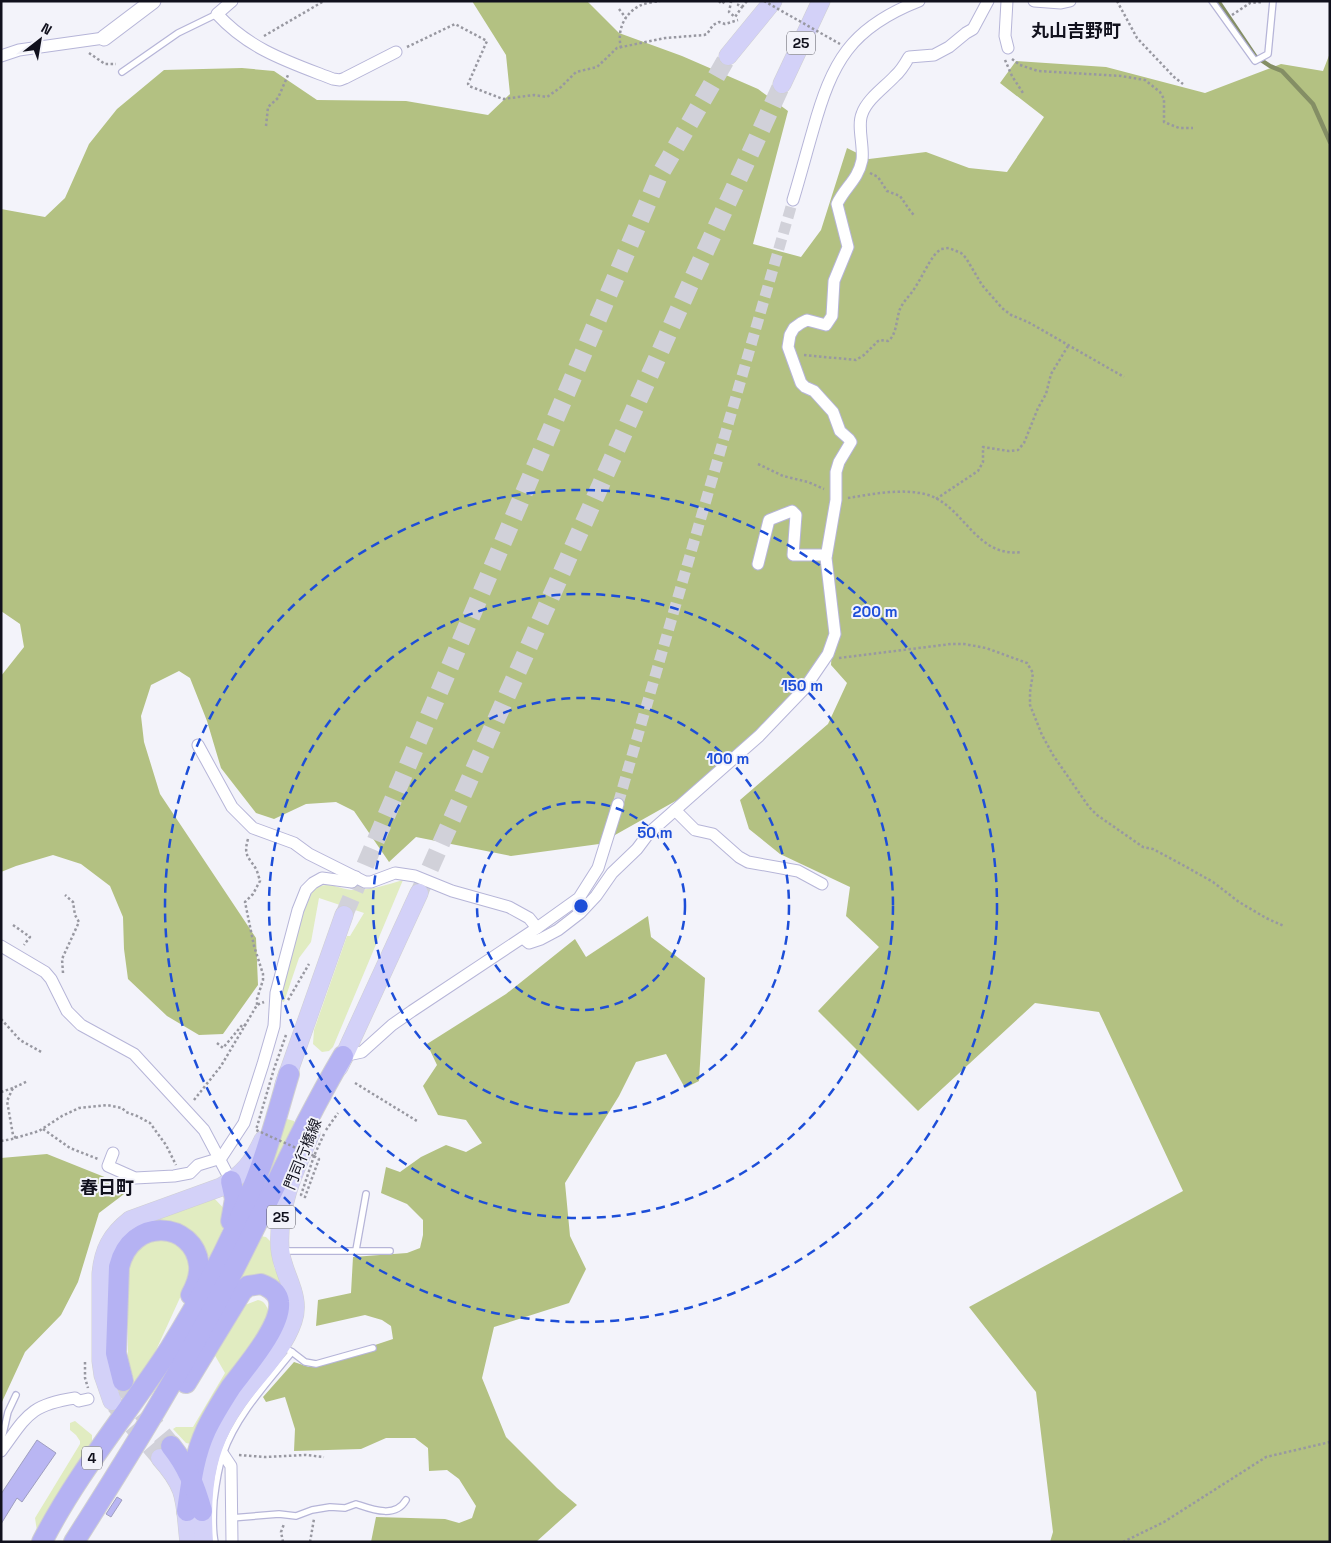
<svg xmlns="http://www.w3.org/2000/svg" width="1331" height="1543" viewBox="0 0 1331 1543" font-family="'Space Grotesk','Noto Sans JP',sans-serif">
  <rect width="100%" height="100%" fill="#f3f3fa"/>
  <!-- green -->
  <g fill="#e1ecc1">
    <path d="M403 880 333 1047 329 1051 322 1052 313 1044 314 1030 347 936H350L364 913 319 898 311 942 299 958 284 1002 281 1001V993L304 911 313 890C331 878 338 891 357 890 374 889 387 885 403 880Z"/>
    <polygon points="287,1119 294,1121 294,1126 246,1226 285,1120"/>
    <polygon points="213,1197 229,1214 211,1257 207,1256 201,1242 168,1222 149,1222"/>
    <polygon points="260,1236 266,1237 270,1241 274,1267 283,1287 243,1280 240,1274"/>
    <path d="M165 1238C184 1249 193 1254 189 1278L152 1359 135 1383 128 1361V1270L129 1262 141 1243Z"/>
    <path d="M258 1300C266 1301 269 1310 269 1318L191 1444 186 1443 173 1429 176 1427H193L225 1373 213 1352 245 1305Z"/>
    <polygon points="75,1421 92,1435 92,1442 73,1469 37,1531 35,1518 80,1444 80,1441 76,1435 70,1430 70,1423"/>
  </g>
  <!-- forest -->
  <g fill="#b3c182">
    <polygon points="472,1 587,1 619,33 682,56 758,89 788,111 753,244 801,257 821,230 847,148 869,159 926,152 969,168 1007,172 1044,117 1000,83 1016,61 1106,67 1205,93 1281,64 1323,71 1330,53 1330,1542 1050,1542 1053,1532 1036,1392 969,1307 1183,1191 1099,1012 1035,1003 918,1111 818,1011 879,947 846,916 850,887 780,854 749,829 740,800 828,724 847,683 831,665 832,648 799,701 704,785 599,844 511,856 416,837 389,862 354,811 336,802 306,804 274,819 256,813 221,768 207,721 190,678 179,671 151,685 141,716 144,742 160,794 256,938 258,985 223,1034 199,1035 167,1016 128,979 124,949 123,917 110,886 81,864 53,855 16,866 1,872 1,676 24,647 20,624 1,611 1,209 45,217 65,198 89,144 117,109 164,70 242,68 274,71 317,100 406,101 488,115 510,94 506,55"/>
    <polygon points="648,916 651,937 705,978 699,1081 685,1088 666,1054 636,1062 619,1096 565,1183 570,1236 586,1269 569,1303 494,1327 482,1378 506,1437 557,1488 577,1505 536,1542 371,1542 376,1517 445,1519 459,1523 472,1518 476,1506 459,1479 447,1470 429,1471 428,1448 415,1438 386,1438 361,1449 294,1451 295,1429 285,1397 266,1402 263,1397 294,1362 309,1367 393,1339 391,1326 382,1320 365,1315 316,1326 318,1300 351,1293 353,1257 407,1253 420,1248 423,1235 423,1220 407,1204 381,1193 386,1167 400,1172 421,1157 446,1145 466,1152 482,1143 466,1120 438,1115 423,1086 437,1065 427,1044 506,994 575,939 586,957"/>
    <polygon points="47,1154 132,1188 99,1213 78,1282 61,1315 25,1352 1,1404 1,1158"/>
  </g>
  <g fill="none" stroke-linecap="round" stroke-linejoin="round">
    <!-- stream -->
    <polyline stroke="#848e65" stroke-width="4.5" points="1218,1 1255,56 1270,66 1282,71 1313,104 1330,142"/>
  </g>
  <!-- building -->
  <g fill="#b9b6f3" stroke="#9f9ec0">
    <polygon points="37,1440 56,1453 22,1502 17,1498 1,1524 1,1494"/>
    <polygon points="117,1497 122,1500 111,1517 106,1514"/>
  </g>
  <g fill="none" stroke-linecap="round" stroke-linejoin="round">
    <!-- street-tunnel -->
    <polyline stroke="#d1d1d9" stroke-width="11" stroke-dasharray="11 5.5" stroke-linecap="butt" points="618,804 793,200"/>
    <!-- primary-tunnel -->
    <g stroke="#d1d1d9" stroke-width="18" stroke-dasharray="18 9" stroke-linecap="butt">
      <polyline points="419,893 687,291 782,84"/>
      <polyline points="344,915 658,178 728,56"/>
      <polyline points="115,1405 160,1458"/>
    </g>
    <!-- highway-tunnel -->
    <polyline stroke="#d1d1d9" stroke-width="20" stroke-dasharray="20 10" stroke-linecap="butt" points="126,1387 138,1406 171,1446"/>
    <defs>
      <g id="lane">
        <polyline points="1212,1 1255,61 1268,54 1273,1"/>
        <polyline points="122,72 178,33 217,14"/>
        <polyline points="356,1250 366,1194"/>
        <polyline points="283,1251 390,1251"/>
        <polyline points="292,1352 305,1362 316,1364 373,1348"/>
        <polyline points="1,1443 8,1412 16,1395"/>
        <path d="M231 1518 279 1514 296 1516 312 1510 330 1507 345 1508 356 1504C371 1509 395 1519 406 1500"/>
        <path d="M215 1542C212 1528 213 1514 214 1500 216 1484 218 1469 223 1454 236 1416 267 1383 292 1352L283 1347"/>
      </g>
      <g id="street">
        <path d="M232 1 217 14C250 50 289 62 333 79L340 80 345 78 396 52"/>
        <polyline points="1007,1 1005,36 1008,48"/>
        <polyline points="1034,1 1061,3 1070,1"/>
        <polyline points="1,56 19,50 104,38"/>
        <path d="M793 200C800 177 806 154 813 130 832 62 850 28 919 1"/>
        <polyline points="758,564 769,520 792,511 796,515 793,555 826,555"/>
        <polyline points="198,745 232,807 253,828 294,843 309,854 365,882 371,882 395,873 415,876 452,891 509,907 529,918 537,928"/>
        <polyline points="675,810 695,830 713,834 739,857 748,862 798,871 822,884"/>
        <path d="M523 938 529 943 541 939 558 930 580 913 596 896 612 873 637 849 649 833 759 736 804 689 828 654 835 634 826 558 836 500V472L839 462 851 442 849 439 840 431 833 412 814 391 805 387 801 383 788 347 790 335 794 328 801 323 807 320 826 325 832 316 834 281 848 247 837 204C845 187 858 180 862 160 864 146 857 126 862 114 867 99 885 87 895 76 901 71 905 64 909 57L934 55 949 47 966 33 973 29 988 1"/>
        <polyline points="1,946 45,972 51,979 67,1011 81,1025 134,1054 204,1130 231,1181"/>
        <polyline points="343,1056 362,1052 392,1025 412,1011 537,928 579,898 598,868 618,804"/>
        <polyline points="113,1153 108,1166 135,1178 174,1176 190,1173 198,1165 221,1158 244,1123 263,1064 274,1026 276,993 298,910 306,890 313,883 322,878 352,882 356,877"/>
        <path d="M1 1451C27 1416 29 1405 75 1398L79 1401 88 1399"/>
        <polyline points="223,1454 231,1466 232,1542"/>
      </g>
      <polyline id="secondary" points="104,38 153,1"/>
      <g id="primary">
        <polyline points="728,56 773,1"/>
        <polyline points="782,84 821,1"/>
        <polyline points="339,1067 419,893"/>
        <polyline points="284,1085 344,915"/>
        <path d="M112 1401 103 1375 101 1361V1274C103 1250 111 1235 130 1220L221 1187C244 1174 252 1163 263 1140"/>
        <path d="M160 1458C189 1490 184 1502 189 1542"/>
        <path d="M204 1542C200 1484 207 1440 244 1393 261 1371 284 1348 293 1321 302 1295 282 1274 280 1249 277 1207 295 1170 311 1133"/>
      </g>
      <g id="highway">
        <polyline points="231,1181 235,1199 231,1221"/>
        <path d="M123 1381 116 1353 119 1267C131 1216 194 1221 199 1265 200 1275 196 1286 191 1295"/>
        <path d="M186 1383 242 1291 248 1286 261 1284C269 1287 278 1292 279 1302 282 1326 245 1368 231 1387 222 1401 213 1415 206 1430 194 1456 191 1483 187 1511"/>
        <path d="M171 1446C187 1466 195 1486 202 1511"/>
        <path d="M42 1542C77 1473 127 1414 169 1350 202 1297 232 1241 255 1182 269 1147 278 1110 289 1074"/>
        <path d="M74 1542C130 1454 185 1365 233 1271 270 1199 302 1125 343 1056"/>
      </g>
    </defs>
    <!-- lane casing -->
    <use href="#lane" stroke="#b6b5d8" stroke-width="8"/>
    <!-- street casing -->
    <use href="#street" stroke="#b6b5d8" stroke-width="13"/>
    <!-- secondary casing -->
    <use href="#secondary" stroke="#b6b5d8" stroke-width="17"/>
    <!-- primary casing -->
    <use href="#primary" stroke="#cfcfd2" stroke-width="19"/>
    <!-- highway casing -->
    <use href="#highway" stroke="#cfcfd2" stroke-width="22"/>
    <!-- path -->
    <g stroke="#9898a1" stroke-width="2.5" stroke-dasharray="2.5 2.5" stroke-linecap="butt">
      <polyline points="719,1 722,4 725,1"/>
      <polyline points="730,1 731,2 729,12 735,17 742,7 738,5 740,1"/>
      <polyline points="1117,1 1137,38 1174,77 1183,84"/>
      <polyline points="742,7 747,1"/>
      <polyline points="619,9 626,18"/>
      <polyline points="1232,15 1250,3 1263,2"/>
      <polyline points="264,36 324,1"/>
      <polyline points="407,47 455,24 487,41 468,84 469,86 503,99 534,95 547,97 561,87 576,72 597,67 617,48 665,38 704,35 707,34 713,25 719,22 725,24 738,20"/>
      <path d="M621 48C617 31 623 15 639 6 645 3 654 2 660 1"/>
      <polyline points="89,53 105,64 116,64"/>
      <polyline points="1012,59 1020,65 1038,71 1121,76 1145,80 1160,92 1164,99 1164,122 1179,128 1193,128"/>
      <polyline points="1005,60 1012,76 1023,93"/>
      <polyline points="266,126 268,107 278,98 288,75"/>
      <polyline points="870,173 878,177 887,191 900,196 911,212 915,216"/>
      <path d="M804 355 856 360 864 355 878 341 880 340 888 341C897 335 896 319 900 309 904 300 911 295 916 286 923 275 928 263 936 253L941 249 949 248 961 253 966 258 982 285 1002 308 1011 315 1028 322 1124 377"/>
      <polyline points="758,464 783,476 808,482 824,489"/>
      <path d="M848 498C873 494 906 487 931 496 966 510 977 558 1022 552"/>
      <polyline points="936,499 978,471 983,462 983,447 1009,451 1018,450 1024,443 1038,408 1046,394 1051,374 1068,346"/>
      <polyline points="839,658 951,644 964,644 986,648 1027,663 1033,673 1030,692 1030,705 1042,735 1053,755 1089,807 1097,815 1143,847 1153,849 1181,864 1213,882 1239,902 1266,918 1284,926"/>
      <path d="M248 839C243 856 249 857 256 869 258 873 259 878 260 881L253 894 245 902 254 946 263 974V980L257 999V1005"/>
      <polyline points="13,925 30,937 24,945"/>
      <polyline points="63,973 62,959 79,922 75,915 73,902 65,895"/>
      <polyline points="288,1000 309,964"/>
      <polyline points="1,1019 20,1040 43,1053"/>
      <polyline points="217,1043 223,1048 243,1024 246,1026"/>
      <polyline points="355,1083 417,1121"/>
      <polyline points="1,1092 13,1088"/>
      <polyline points="194,1100 221,1066 257,1005 264,1002"/>
      <polyline points="43,1129 70,1148 98,1159"/>
      <polyline points="326,1130 338,1113"/>
      <polyline points="16,1138 13,1135 7,1101 13,1088 28,1081"/>
      <polyline points="1,1141 12,1139 39,1131 62,1116 79,1108 107,1105 122,1108 126,1112 137,1116 150,1123 166,1145 176,1165"/>
      <polygon points="314,1156 319,1159 305,1197 301,1195"/>
      <polyline points="85,1362 85,1378 88,1388"/>
      <polyline points="239,1455 265,1457 306,1455 324,1457"/>
      <polyline points="283,1542 281,1532 284,1524"/>
      <polyline points="310,1542 314,1519"/>
      <polyline points="1123,1542 1164,1522 1266,1457 1330,1442"/>
    </g>
    <!-- lane -->
    <use href="#lane" stroke="#fff" stroke-width="5.5"/>
    <!-- street -->
    <use href="#street" stroke="#fff" stroke-width="11"/>
    <!-- secondary -->
    <use href="#secondary" stroke="#fff" stroke-width="15"/>
    <!-- primary -->
    <use href="#primary" stroke="#d3d1f8" stroke-width="18"/>
    <!-- highway -->
    <use href="#highway" stroke="#b5b2f3" stroke-width="20"/>
    <!-- path-bridge -->
    <g stroke="#9898a1" stroke-width="2.5" stroke-dasharray="2.5 2.5" stroke-linecap="butt">
      <polyline points="764,1 840,44"/>
      <polyline points="286,1035 274,1069 256,1130 314,1156 324,1134"/>
    </g>
  </g>
  <!-- distance rings -->
  <g fill="none" stroke="#1d4ed8" stroke-width="2.5" stroke-dasharray="9 6">
    <circle cx="581" cy="906" r="104"/>
    <circle cx="581" cy="906" r="208"/>
    <circle cx="581" cy="906" r="312"/>
    <circle cx="581" cy="906" r="416"/>
  </g>
  <g text-anchor="middle" stroke-width="4" stroke-linejoin="round" paint-order="stroke">
    <!-- shield labels -->
    <g fill="#f3f3fa" stroke="#55555f" stroke-width="1">
      <rect x="787" y="31.5" width="28" height="23" rx="4"/>
      <rect x="267" y="1205.5" width="28" height="23" rx="4"/>
      <rect x="82" y="1446.5" width="20" height="23" rx="4"/>
    </g>
    <g font-size="14" font-weight="bold" fill="#11111d">
      <text x="801" y="48">25</text>
      <text x="281" y="1222">25</text>
      <text x="92" y="1463">4</text>
    </g>
    <!-- street labels -->
    <g font-size="15" fill="#11111d" stroke="#f3f3fa">
      <text transform="translate(303 1154) rotate(-68)" y="5">門司行橋線</text>
    </g>
    <!-- quarter labels -->
    <g font-size="18" font-weight="bold" fill="#11111d" stroke="#f3f3fa">
      <text x="1076" y="37">丸山吉野町</text>
      <text x="107" y="1194">春日町</text>
    </g>
  </g>
  <circle cx="581" cy="906" r="8" fill="#1d4ed8" stroke="#f3f3fa" stroke-width="2.5"/>
  <g font-size="15" text-anchor="middle" font-weight="bold" fill="#1d4ed8" stroke="#f3f3fa" stroke-width="4" stroke-linejoin="round" paint-order="stroke">
    <text x="875" y="617">200 m</text>
    <text x="802" y="691">150 m</text>
    <text x="728" y="764">100 m</text>
    <text x="655" y="838">50 m</text>
  </g>
  <!-- border -->
  <rect width="1331" height="1543" fill="none" stroke="#11111d" stroke-width="5"/>
  <!-- north arrow -->
  <g transform="translate(40 40) rotate(31)" stroke="#f3f3fa" stroke-width="4" paint-order="stroke">
  <path d="M0-4L9 19L0 12L-9 19Z" fill="#11111d"/>
  <text y="-8" font-size="14" font-weight="bold" text-anchor="middle" fill="#11111d">N</text>
  </g>
</svg>
